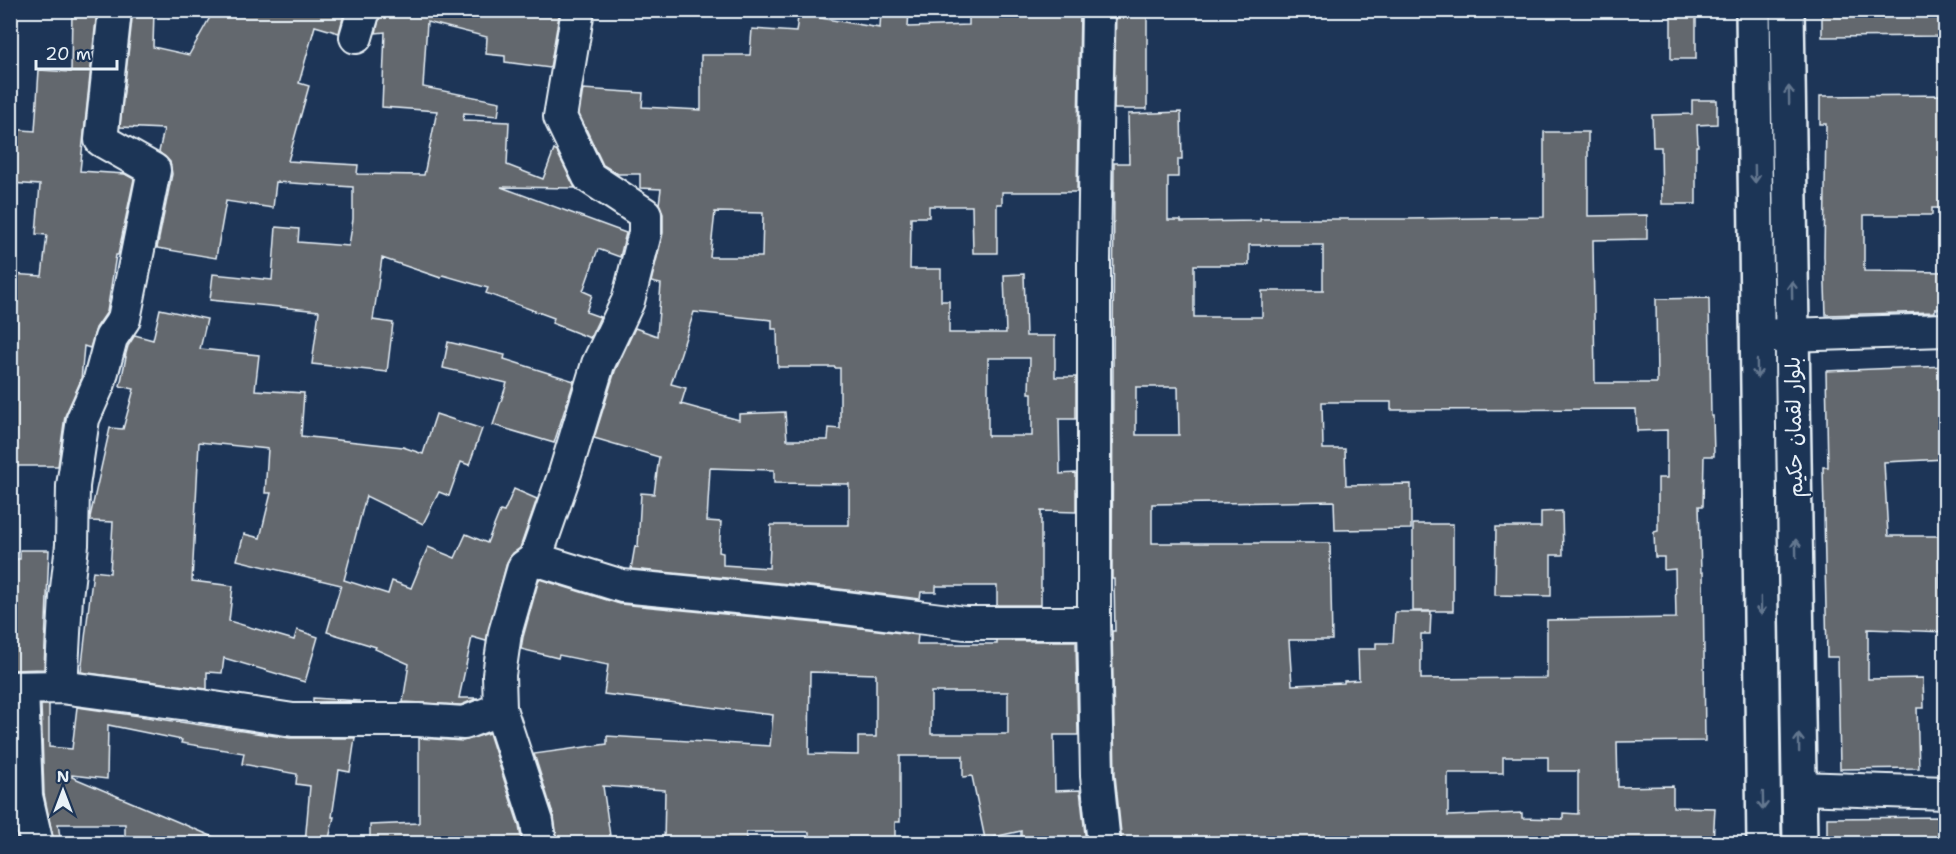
<svg xmlns="http://www.w3.org/2000/svg" width="1956" height="854" viewBox="0 0 1956 854" font-family="'Shantell Sans','Playpen Sans Arabic',sans-serif">
  <rect width="100%" height="100%" fill="#1d3557"/>
  <filter id="ink" filterUnits="userSpaceOnUse"><feTurbulence type="fractalNoise" baseFrequency=".0167" numOctaves="2"/><feDisplacementMap in="SourceGraphic" scale="12" xChannelSelector="R" yChannelSelector="G"/><feConvolveMatrix kernelMatrix="1 2 1 2 8 2 1 2 1" color-interpolation-filters="sRGB"/></filter>
  <g filter="url(#ink)">
    <!-- building -->
    <g fill="#64686e" stroke="#e8f1f8" stroke-width="1.5" fill-rule="evenodd">
      <polygon points="72,10 97,10 80,171 125,174 134,179 118,255 116,255 107,312 96,328 90,348 84,346 81,380 65,416 58,466 10,466 10,274 42,276 47,235 36,234 40,185 10,183 10,129 35,131 39,70 71,72"/>
      <polygon points="133,10 154,10 153,47 189,55 214,10 345,10 339,33 315,26 299,83 309,86 288,161 358,165 357,174 424,175 437,111 382,107 385,32 376,33 381,10 560,10 550,68 505,62 505,56 486,54 487,37 427,22 423,87 500,102 498,116 464,113 463,120 509,122 507,165 543,179 554,150 557,152 575,188 501,187 626,233 620,257 598,249 583,291 592,295 586,312 600,317 590,338 552,323 554,318 486,293 488,288 443,275 441,278 382,258 373,320 393,323 387,372 312,364 319,311 210,300 213,274 272,280 276,227 299,229 298,242 349,246 353,219 353,187 276,182 273,208 226,201 216,258 157,248 172,174 170,162 159,152 164,129 120,127"/>
      <path d="M799 10H821L820 18 880 28 881 10H909L908 27 969 25V11L1080 10 1077 192H1002V204H997V253H973L972 206H929V217H911L910 269H941V301H949V333H1006L1004 275 1024 274 1026 336H1055V377H1076V419H1059L1060 474 1076 473V512L1041 511V605H997V586H936V592H921L920 599 831 588 631 569 635 546 638 547 641 493 654 494 659 457 594 438 615 371 635 328 657 336 661 284 651 282 663 233V214L659 204 661 189 640 188V174H618L603 165 579 114 583 89 643 93 642 107 701 110V55H750L752 29 796 32ZM715 212 763 213 762 257H710ZM694 312 772 320V329H777L778 367H835V368H840V429L829 428 828 440H787L785 412 739 414V420L681 404 686 388 671 384ZM988 358H1030L1029 393H1032V436H988ZM710 468 774 470V483L849 484V525H771L769 568 723 565V553L719 552 721 522 707 521Z"/>
      <polygon points="1116,10 1147,10 1147,109 1114,109"/>
      <rect x="1671" y="10" width="25" height="49"/>
      <polygon points="1822,10 1946,10 1946,36 1822,37"/>
      <polygon points="1944,95 1946,208 1932,208 1932,215 1864,215 1864,271 1946,272 1946,309 1935,309 1935,312 1826,315 1824,256 1826,124 1820,124 1820,96"/>
      <polygon points="1692,100 1717,100 1717,124 1697,125 1698,146 1696,146 1696,204 1662,204 1661,147 1653,147 1652,115 1692,114"/>
      <path d="M1181 112 1182 159H1178V177H1168V220H1181V222L1260 221V219H1407L1544 217V132H1588V216L1647 215V239L1593 240 1595 383H1657L1656 299 1709 298 1711 416H1713L1714 456H1704L1703 506H1699L1701 572H1703L1705 741 1617 742 1618 787 1673 786V807L1715 808 1713 843H1122L1115 775 1112 631H1115L1114 579H1112L1114 163H1129L1128 114ZM1249 245H1323V291H1262V317H1194V265H1249ZM1136 387H1178L1179 435H1136ZM1322 402H1391V410L1636 409 1637 431 1667 430V478H1658V531L1654 532 1655 557H1664V570L1675 569 1676 618 1547 620V678L1421 679V634H1430L1431 612H1395L1393 643H1376V649H1358L1359 680 1344 681V683L1292 685 1289 640H1332L1330 543H1152V504L1334 501 1335 530 1411 529V484L1346 485 1345 449H1323ZM1503 757H1548V771H1578V814L1563 813V819L1522 818V813L1448 816V773H1503Z"/>
      <polygon points="160,309 207,319 200,349 259,355 255,390 304,393 301,436 403,447 423,454 436,414 482,429 469,465 461,462 449,496 439,492 423,524 366,496 344,580 388,594 392,581 411,588 428,547 455,558 466,534 487,543 500,511 504,512 514,489 537,499 520,548 513,553 507,562 486,641 472,637 459,698 478,698 461,705 403,702 409,664 375,649 376,647 327,632 341,585 237,560 244,534 260,538 271,493 265,493 268,449 199,442 192,581 233,586 229,621 294,640 297,630 318,637 305,682 224,658 222,673 207,672 207,689 81,672 93,571 110,573 113,522 90,521 90,517 110,428 123,429 134,389 120,386 126,357 125,357 128,346 135,335 153,340"/>
      <polygon points="448,342 505,355 504,359 574,381 554,443 493,425 507,383 443,368"/>
      <polygon points="1946,366 1946,459 1884,462 1888,536 1940,536 1940,588 1946,588 1946,632 1868,629 1868,679 1923,678 1924,708 1917,708 1919,768 1840,769 1838,657 1827,657 1823,467 1828,467 1826,371"/>
      <polygon points="1562,511 1563,555 1551,555 1551,596 1495,595 1496,527 1541,527 1541,512"/>
      <rect x="1413" y="524" width="40" height="87"/>
      <polygon points="20,550 49,550 44,669 10,670 10,559 20,559"/>
      <path d="M539 579 620 604 827 624 918 635 917 644H997V641H1076L1078 735H1054L1055 791 1080 790 1086 843H1052V839L1021 840V831L985 839 972 776 963 777V756H900V822H895V843H809V832H746V843H664L665 790 603 786 611 843H558L554 817 534 754 607 744V736L770 746 773 715 604 694 608 665 559 655 558 658 521 649 523 637ZM810 672 876 674V737H858V755L809 754ZM931 692H1008V734H931Z"/>
      <polygon points="313,698 360,701 313,702"/>
      <polygon points="41,705 49,705 49,747 72,749 77,707 290,738 355,738 350,772 339,770 332,817 334,817 328,843 305,843 310,786 296,784 297,774 242,764 244,753 181,743 182,740 108,725 107,779 72,775 72,777 216,838 125,836 125,824 58,824 61,843 54,843 44,794"/>
      <polygon points="489,733 519,826 522,843 370,843 370,825 419,823 419,738 463,741"/>
      <polygon points="10,809 18,843 10,843"/>
      <polygon points="1946,817 1946,841 1827,841 1827,818"/>
    </g>
    <g fill="none" stroke-linecap="round" stroke-linejoin="round">
      <defs>
        <g id="street">
          <polyline points="1098,10 1094,259 1094,623 1097,776 1104,844"/>
          <polyline points="356,37 364,10"/>
          <polyline points="1757,336 1946,330"/>
          <polyline points="535,559 622,586 829,606 965,623 1094,623"/>
          <polyline points="61,687 66,597 72,545 73,486 83,419 99,383 111,338 124,319 154,170 101,140 115,10"/>
          <polyline points="10,688 61,687 188,704 293,720 418,720 464,723 500,709"/>
          <polyline points="22,688 26,796 37,844"/>
          <polyline points="1799,788 1946,793"/>
          <polyline points="540,844 537,822 500,709 499,675 505,633 524,567 535,559 565,473 598,364 628,301 645,233 645,214 589,177 560,117 578,10"/>
        </g>
        <g id="secondary">
          <polyline points="1753,10 1764,844"/>
          <polyline points="1787,10 1800,844"/>
        </g>
      </defs>
      <!-- street casing -->
      <use href="#street" stroke="#e8f1f8" stroke-width="36"/>
      <!-- secondary casing -->
      <use href="#secondary" stroke="#e8f1f8" stroke-width="38"/>
      <!-- street -->
      <use href="#street" stroke="#1d3557" stroke-width="32"/>
      <!-- secondary -->
      <use href="#secondary" stroke="#1d3557" stroke-width="33"/>
    </g>
    <!-- one-way arrows -->
    <defs><path id="oneway-shaft" d="M-6 0H5M1.5-3L5.5 0L1.5 3" fill="none" stroke-width="1.6" stroke-linecap="round" stroke-linejoin="round" transform="scale(1.5)"/></defs>
    <g stroke="#64778f">
      <use href="#oneway-shaft" transform="translate(1789 95) rotate(-91)"/>
      <use href="#oneway-shaft" transform="translate(1755 174) rotate(89)"/>
      <use href="#oneway-shaft" transform="translate(1792 290) rotate(-91)"/>
      <use href="#oneway-shaft" transform="translate(1757 369) rotate(89)"/>
      <use href="#oneway-shaft" transform="translate(1796 548) rotate(-91)"/>
      <use href="#oneway-shaft" transform="translate(1761 606) rotate(89)"/>
      <use href="#oneway-shaft" transform="translate(1799 743) rotate(-91)"/>
      <use href="#oneway-shaft" transform="translate(1763 801) rotate(89)"/>
    </g>
  </g>
  <g text-anchor="middle" stroke-width="4.5" stroke-linejoin="round" paint-order="stroke">
    <!-- street labels -->
    <g font-size="21" fill="#e8f1f8" stroke="#1d3557">
      <text transform="translate(1794 427) rotate(-91)" y="7">بلوار لقمان حکیم</text>
    </g>
  </g>
  <!-- margin -->
  <rect width="1956" height="854" fill="none" stroke="#1d3557" stroke-width="36"/>
  <rect x="18" y="18" width="1920" height="818" fill="none" stroke="#e8f1f8" stroke-width="2" filter="url(#ink)"/>
  <!-- north arrow -->
  <g transform="translate(63 791)" stroke="#1d3557" stroke-width="4.5" paint-order="stroke">
  <path d="M0-4.5L10 22L0 15L-10 22Z" fill="#e8f1f8"/>
  <text y="-9" font-size="16" font-weight="bold" text-anchor="middle" fill="#e8f1f8">N</text>
  </g>
  <!-- scale -->
  <path d="M36 60v9h81v-9" fill="none" stroke="#e8f1f8" stroke-width="3"/>
  <text x="45" y="60" font-size="18" fill="#e8f1f8" stroke="#1d3557" stroke-width="4.5" paint-order="stroke">20 m</text>
</svg>
